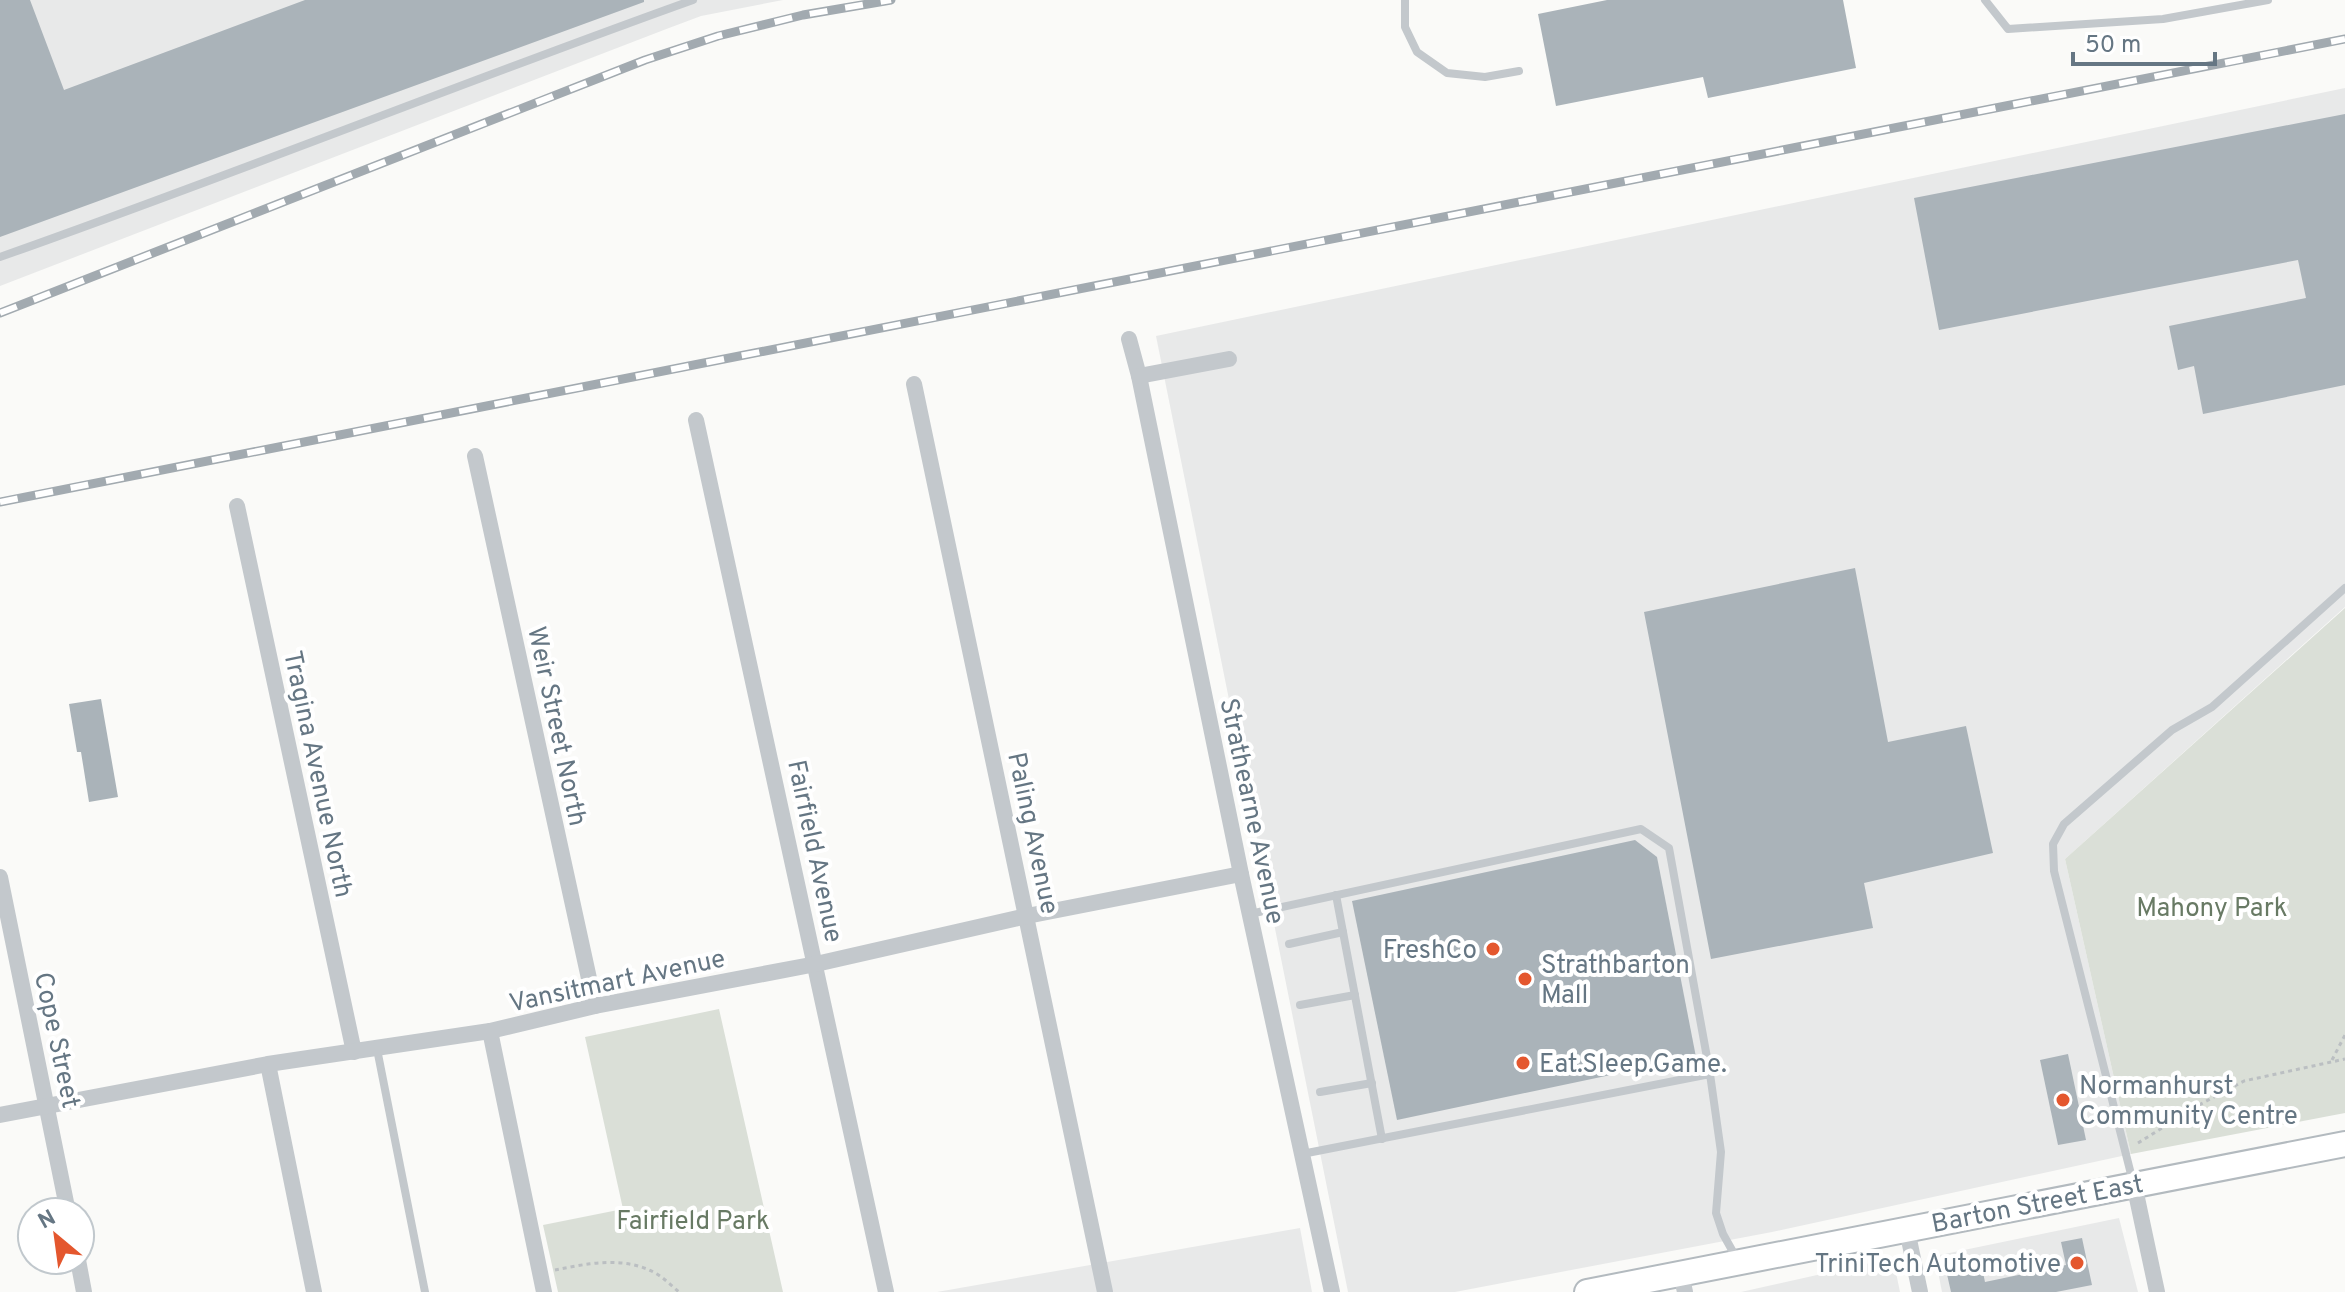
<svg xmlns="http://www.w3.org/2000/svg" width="2345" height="1292" viewBox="0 0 2345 1292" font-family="Overpass,sans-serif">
  <rect width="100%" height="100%" fill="#fafaf8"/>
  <!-- built -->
  <g fill="#e8e9e9">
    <polygon points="0,0 783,0 701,16 669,28 0,286"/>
    <polygon points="2345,88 2345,607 2065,859 2131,1154 1772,1232 1455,1292 1348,1292 1156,336"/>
    <polygon points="2119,1218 2138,1292 1942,1292 1935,1256"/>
    <polygon points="1300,1228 1312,1292 937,1292"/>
    <polygon points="1893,1258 1900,1292 1741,1292"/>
  </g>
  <!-- green -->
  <g fill="#dadfd7">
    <polygon points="2345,608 2345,1113 2131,1154 2065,859"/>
    <polygon points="719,1009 783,1292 558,1292 543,1225 623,1209 585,1037"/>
  </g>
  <!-- building -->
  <g fill="#aab3b9">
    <polygon points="0,0 30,0 64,90 305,0 644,0 644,2 0,237"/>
    <polygon points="1607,0 1843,0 1856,68 1708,98 1703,77 1556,106 1538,14"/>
    <polygon points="2345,114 2345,385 2203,414 2194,366 2178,370 2169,326 2306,298 2298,260 1939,330 1914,198"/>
    <polygon points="1855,568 1888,742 1966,726 1993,853 1864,883 1873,928 1711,959 1644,612"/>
    <polygon points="101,699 118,797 89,802 81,752 77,752 69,704"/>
    <polygon points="1635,840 1657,857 1696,1057 1397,1120 1352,901"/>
    <polygon points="2068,1054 2086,1140 2058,1145 2040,1060"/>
    <polygon points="2082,1238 2092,1285 2056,1292 1951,1292 1946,1270 1981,1263 1985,1282 2066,1265 2061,1242"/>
  </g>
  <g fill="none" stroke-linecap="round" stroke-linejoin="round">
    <defs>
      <polyline id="secondary" points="1587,1292 2345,1144"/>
    </defs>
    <!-- secondary casing -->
    <use href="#secondary" stroke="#b3babf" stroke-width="28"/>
    <!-- path -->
    <g stroke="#bbbfc2" stroke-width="3" stroke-dasharray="4 4" stroke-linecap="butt">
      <polyline points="2332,1060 2345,1035"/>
      <polyline points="2138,1143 2199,1105 2244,1081 2345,1059"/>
      <path d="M555 1270C589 1263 629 1255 660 1276 666 1280 673 1287 679 1292"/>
    </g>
    <!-- lane -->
    <g stroke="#c3c8cc" stroke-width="8">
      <polyline points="1405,0 1405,27 1417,52 1447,73 1485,77 1519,71"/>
      <polyline points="1985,0 2008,29 2163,19 2268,0"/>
      <path d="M0 257C233 175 461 83 693 0"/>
      <polyline points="1336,895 1382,1139"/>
      <polyline points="1250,914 1641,829 1669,848 1710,1074"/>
      <polyline points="1289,944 1343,932"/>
      <polyline points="1300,1005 1355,995"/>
      <polyline points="377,1049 425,1292"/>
      <polyline points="1320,1092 1372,1083"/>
      <polyline points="1302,1154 1710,1074 1721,1152 1716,1213 1723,1234 1737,1259"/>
      <polyline points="2133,1182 2054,871 2053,844 2064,824 2172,730 2212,707 2345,588"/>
    </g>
    <!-- street -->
    <g stroke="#c3c8cc" stroke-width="16">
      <polyline points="1129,339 1139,376 1241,874 1332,1292"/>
      <polyline points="1139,376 1229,359"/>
      <polyline points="914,384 1105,1292"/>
      <polyline points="696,420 886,1292"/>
      <polyline points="475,456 595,1006"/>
      <polyline points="237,506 354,1052"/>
      <polyline points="0,877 68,1212"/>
      <polyline points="490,1031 544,1292"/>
      <polyline points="268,1064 314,1292"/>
      <polyline points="0,1115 268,1064 490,1031 595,1006 816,964 1027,916 1241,874"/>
      <polyline points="2134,1184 2157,1292"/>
      <polyline points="1907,1230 1920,1292"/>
      <polyline points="78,1260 84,1292"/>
      <polyline points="1681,1274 1685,1292"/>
    </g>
    <!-- secondary -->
    <use href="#secondary" stroke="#fff" stroke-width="24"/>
    <defs>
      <g id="rail">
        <polyline points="0,313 645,60 718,36 803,15 891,0"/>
        <polyline points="0,502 2345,39"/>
      </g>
    </defs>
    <!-- rail casing -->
    <use href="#rail" stroke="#a2aab0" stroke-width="9"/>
    <!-- rail -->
    <use href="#rail" stroke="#fff" stroke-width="6" stroke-dasharray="18" stroke-linecap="butt"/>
  </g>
  <!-- markers -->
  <g fill="#e4572e" stroke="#fff" stroke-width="3">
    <circle cx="1493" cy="949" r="8"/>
    <circle cx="1525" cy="979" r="8"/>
    <circle cx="1523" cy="1063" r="8"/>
    <circle cx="2063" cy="1100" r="8"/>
    <circle cx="2077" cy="1263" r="8"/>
  </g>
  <g text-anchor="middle" stroke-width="8" stroke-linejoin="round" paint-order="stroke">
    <!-- street labels -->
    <g font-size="26" fill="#657683" stroke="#fff">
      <text transform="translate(558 726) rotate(78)" y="9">Weir Street North</text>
      <text transform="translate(319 774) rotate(78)" y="9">Tragina Avenue North</text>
      <text transform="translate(1253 811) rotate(78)" y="9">Strathearne Avenue</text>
      <text transform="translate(1034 833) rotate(78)" y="9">Paling Avenue</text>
      <text transform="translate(816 851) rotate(78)" y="9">Fairfield Avenue</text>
      <text transform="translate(617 980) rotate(-12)" y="9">Vansitmart Avenue</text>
      <text transform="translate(58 1040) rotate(78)" y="9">Cope Street</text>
      <text transform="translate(2037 1203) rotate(-11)" y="9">Barton Street East</text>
    </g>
    <!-- park labels -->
    <g font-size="26" fill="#687a64" stroke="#fff">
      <text x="2212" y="916">Mahony Park</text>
      <text x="693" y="1229">Fairfield Park</text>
    </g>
    <!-- poi labels -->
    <g font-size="26" fill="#657683" stroke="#fff" text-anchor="start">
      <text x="1477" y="958" text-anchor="end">FreshCo</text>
      <text x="1541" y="973">Strathbarton<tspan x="1541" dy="30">Mall</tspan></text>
      <text x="1539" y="1072">Eat.Sleep.Game.</text>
      <text x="2079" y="1094">Normanhurst<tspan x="2079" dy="30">Community Centre</tspan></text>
      <text x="2061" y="1272" text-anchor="end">TriniTech Automotive</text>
    </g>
  </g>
  <!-- north arrow -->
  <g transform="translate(56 1236) rotate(331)"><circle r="38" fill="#ffffff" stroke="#c1c8cd" stroke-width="2"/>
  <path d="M0-6L14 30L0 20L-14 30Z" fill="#e4572e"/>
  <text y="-12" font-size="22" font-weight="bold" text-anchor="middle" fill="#657683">N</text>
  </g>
  <!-- scale -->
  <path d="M2073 52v12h142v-12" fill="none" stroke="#657683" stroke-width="4"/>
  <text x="2085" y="52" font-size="24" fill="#657683" stroke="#ffffff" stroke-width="6" paint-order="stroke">50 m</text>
</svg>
